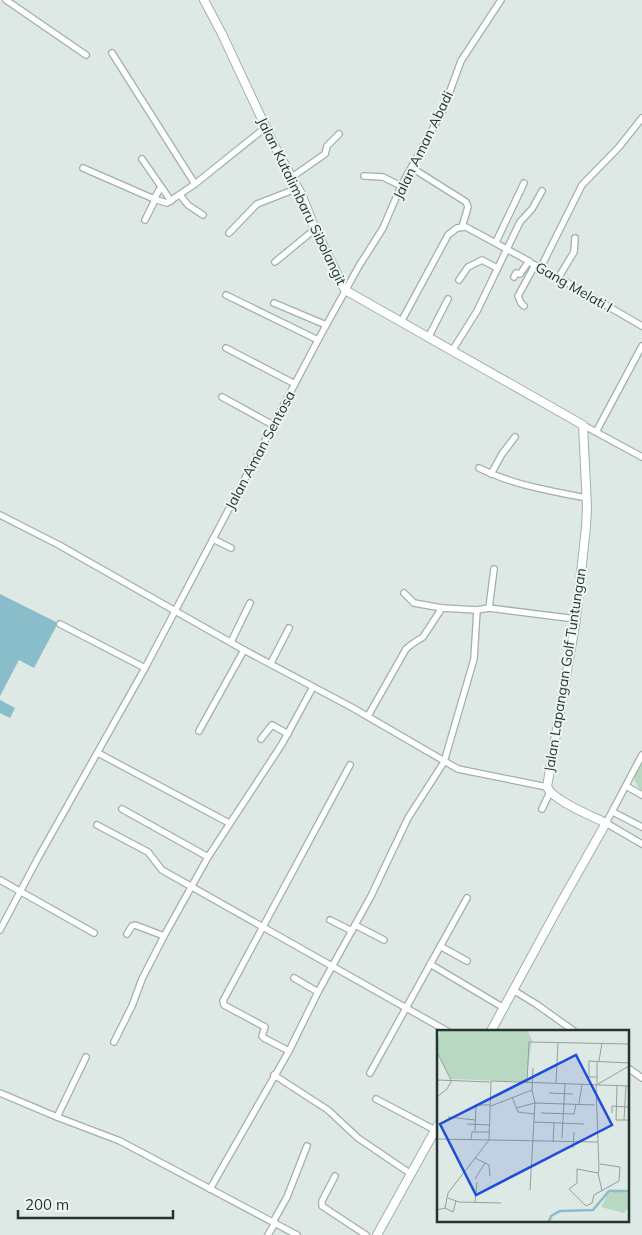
<svg xmlns="http://www.w3.org/2000/svg" width="642" height="1235" viewBox="0 0 642 1235" font-family="Mulish,sans-serif">
  <rect width="100%" height="100%" fill="#dee8e4"/>
  <!-- green -->
  <path fill="#b8d8c2" d="M642 756V791C629 777 634 771 642 756Z"/>
  <!-- water -->
  <g fill="#89bdca">
    <polygon points="0,594 58,623 34,668 19,660 0,696"/>
    <polygon points="0,700 15,708 10,718 0,713"/>
  </g>
  <g fill="none" stroke-linecap="round" stroke-linejoin="round">
    <defs>
      <g id="street">
        <polyline points="6,0 86,55"/>
        <polyline points="112,53 195,184"/>
        <polyline points="142,159 171,201"/>
        <polyline points="83,168 154,199 167,203 195,184 266,127"/>
        <polyline points="412,168 466,202 468,207 462,227"/>
        <polyline points="364,176 383,177 401,186"/>
        <polyline points="292,177 325,154 327,146 339,134"/>
        <polyline points="180,195 188,205 203,215"/>
        <polyline points="154,199 161,187"/>
        <polyline points="145,220 155,200"/>
        <polyline points="229,233 257,204 298,188"/>
        <polyline points="496,242 524,183"/>
        <polyline points="275,262 315,229"/>
        <polyline points="540,269 582,185 619,147 642,118"/>
        <polyline points="514,277 516,273 520,274 529,261"/>
        <polyline points="459,280 468,267 482,260 497,268"/>
        <polyline points="557,280 574,252 575,238"/>
        <polyline points="226,295 318,340"/>
        <polyline points="274,303 326,325"/>
        <polyline points="524,306 521,303 518,296 535,265"/>
        <polyline points="401,322 448,235 457,228 466,227 525,259 557,280 566,282 642,326"/>
        <polyline points="428,338 448,299"/>
        <polyline points="226,348 295,384"/>
        <polyline points="452,351 477,311 520,222 532,209 542,191"/>
        <polyline points="222,397 273,425"/>
        <polyline points="583,425 642,457"/>
        <polyline points="596,432 642,346"/>
        <path d="M479 468C513 485 550 491 587 498"/>
        <polyline points="491,474 502,454 515,437"/>
        <polyline points="0,515 59,545 244,650 353,708 458,769 547,787"/>
        <polyline points="213,539 231,548"/>
        <polyline points="404,593 414,603 442,608"/>
        <polyline points="489,608 494,569"/>
        <polyline points="60,624 145,668"/>
        <polyline points="231,642 250,603"/>
        <polyline points="271,663 289,628"/>
        <polyline points="368,716 406,649 412,644 423,637 442,608 477,610 489,608 576,619"/>
        <polyline points="199,731 244,650"/>
        <polyline points="261,739 272,725 288,734"/>
        <polyline points="98,753 229,823"/>
        <polyline points="642,755 606,823 642,844"/>
        <polyline points="626,786 642,795"/>
        <polyline points="122,809 208,857"/>
        <polyline points="542,809 550,792"/>
        <polyline points="613,812 642,827"/>
        <polyline points="97,825 148,852 162,870 447,1031"/>
        <polyline points="0,880 94,933"/>
        <polyline points="330,920 352,931"/>
        <polyline points="355,925 384,940"/>
        <polyline points="0,930 38,858 145,668 318,340 359,266 383,228 401,186 443,110 461,61 501,0"/>
        <polyline points="127,934 132,926 135,925 164,936"/>
        <polyline points="440,946 467,961"/>
        <polyline points="430,964 504,1008"/>
        <polyline points="294,978 318,992"/>
        <polyline points="513,990 536,1004 574,1031"/>
        <polyline points="114,1042 132,1006 142,979 164,936 208,857 282,744 313,687"/>
        <polyline points="289,1051 264,1038 262,1036 265,1027 224,1005 223,1001 350,765"/>
        <polyline points="628,1068 642,1078"/>
        <polyline points="370,1073 467,898"/>
        <polyline points="274,1075 328,1110 358,1138 411,1174"/>
        <polyline points="0,1093 57,1117 120,1141 297,1235"/>
        <polyline points="376,1099 435,1130"/>
        <polyline points="57,1117 86,1057"/>
        <polyline points="335,1176 322,1201 322,1206 366,1235"/>
        <polyline points="210,1189 289,1051 318,992 371,896 408,818 444,762 474,659 477,610"/>
        <polyline points="273,1222 287,1197 307,1146"/>
        <polyline points="268,1235 275,1223"/>
      </g>
      <g id="secondary">
        <path d="M204 0 222 34 274 145 302 196 315 229 345 290 583 425 587 507 586 527 576 619 547 787C554 801 592 816 606 823L559 906 491 1031"/>
        <polyline points="377,1235 438,1125"/>
      </g>
    </defs>
    <!-- street casing -->
    <use href="#street" stroke="#a2afab" stroke-width="8"/>
    <!-- secondary casing -->
    <use href="#secondary" stroke="#9eb3ac" stroke-width="10"/>
    <!-- street -->
    <use href="#street" stroke="#fff" stroke-width="5.5"/>
    <!-- secondary -->
    <use href="#secondary" stroke="#fff" stroke-width="8"/>
  </g>
  <g text-anchor="middle" stroke-width="4" stroke-linejoin="round" paint-order="stroke">
    <!-- street labels -->
    <g font-size="14" fill="#213631" stroke="#eef5f2">
      <text transform="translate(423 145) rotate(-64)" y="5">Jalan Aman Abadi</text>
      <text transform="translate(302 201) rotate(64)" y="5">Jalan Kutalimbaru Sibolangit</text>
      <text transform="translate(574 287) rotate(30)" y="5">Gang Melati I</text>
      <text transform="translate(260 450) rotate(-62)" y="5">Jalan Aman Sentosa</text>
      <text transform="translate(565 670) rotate(-81)" y="5">Jalan Lapangan Golf Tuntungan</text>
    </g>
  </g>
  <!-- overview -->
  <g transform="translate(437 1030)">
    <rect width="192" height="192" fill="#dee8e4"/>
    <path d="M3 1H91L95 10 89 52 14 49 0 22ZM183 161 192 162V178L187 183 164 177 171 163Z" fill="#b8d8c2"/>
    <path fill="none" stroke="#89bdca" stroke-width="2.5" d="M112 192 114 186 123 181 156 180 172 161H192"/>
    <path fill="none" stroke="#92a19c" stroke-width="1" d="M0 22 14 50M162 31 165 13M160 47H152V31L192 33M0 50 54 52 52 110 11 163 8 178 0 180M54 51 192 56M90 52 92 12 192 14M119 53 121 12M159 54 162 140 161 143 140 139V153L132 159 149 176 155 173 157 165 182 151 183 137 163 134M160 54V31M161 54 192 36M180 56 179 90H192M112 63 136 64M0 67 10 59 15 50M75 67 81 82 97 84M142 74 145 54M54 76 95 60 96 38M79 78 98 73 158 75M104 83 137 84 139 74M175 83V76L192 77M11 87 38 90M187 90 189 56M97 92 147 94M30 94 52 95M38 101 39 75H53M125 108 128 53M0 109 161 112M34 110 35 102H52M116 112 117 93M136 118 137 102M38 128 52 135 53 146M161 143 165 161M38 149 48 133M93 160 98 73 95 60M11 168 22 172 64 173M38 172 40 152M8 178 16 182 19 171"/>
    <path fill="#1d4ed8" fill-opacity="0.15" stroke="#1d4ed8" stroke-width="2.5" d="M139 25 175 95 39 165 3 94Z"/>
    <rect width="192" height="192" fill="none" stroke="#213631" stroke-width="2.5"/>
  </g>
  <!-- scale -->
  <path d="M18 1210v8h155v-8" fill="none" stroke="#213631" stroke-width="2.5"/>
  <text x="25" y="1210" font-size="15" fill="#213631" stroke="#eef5f2" stroke-width="4" paint-order="stroke">200 m</text>
</svg>
